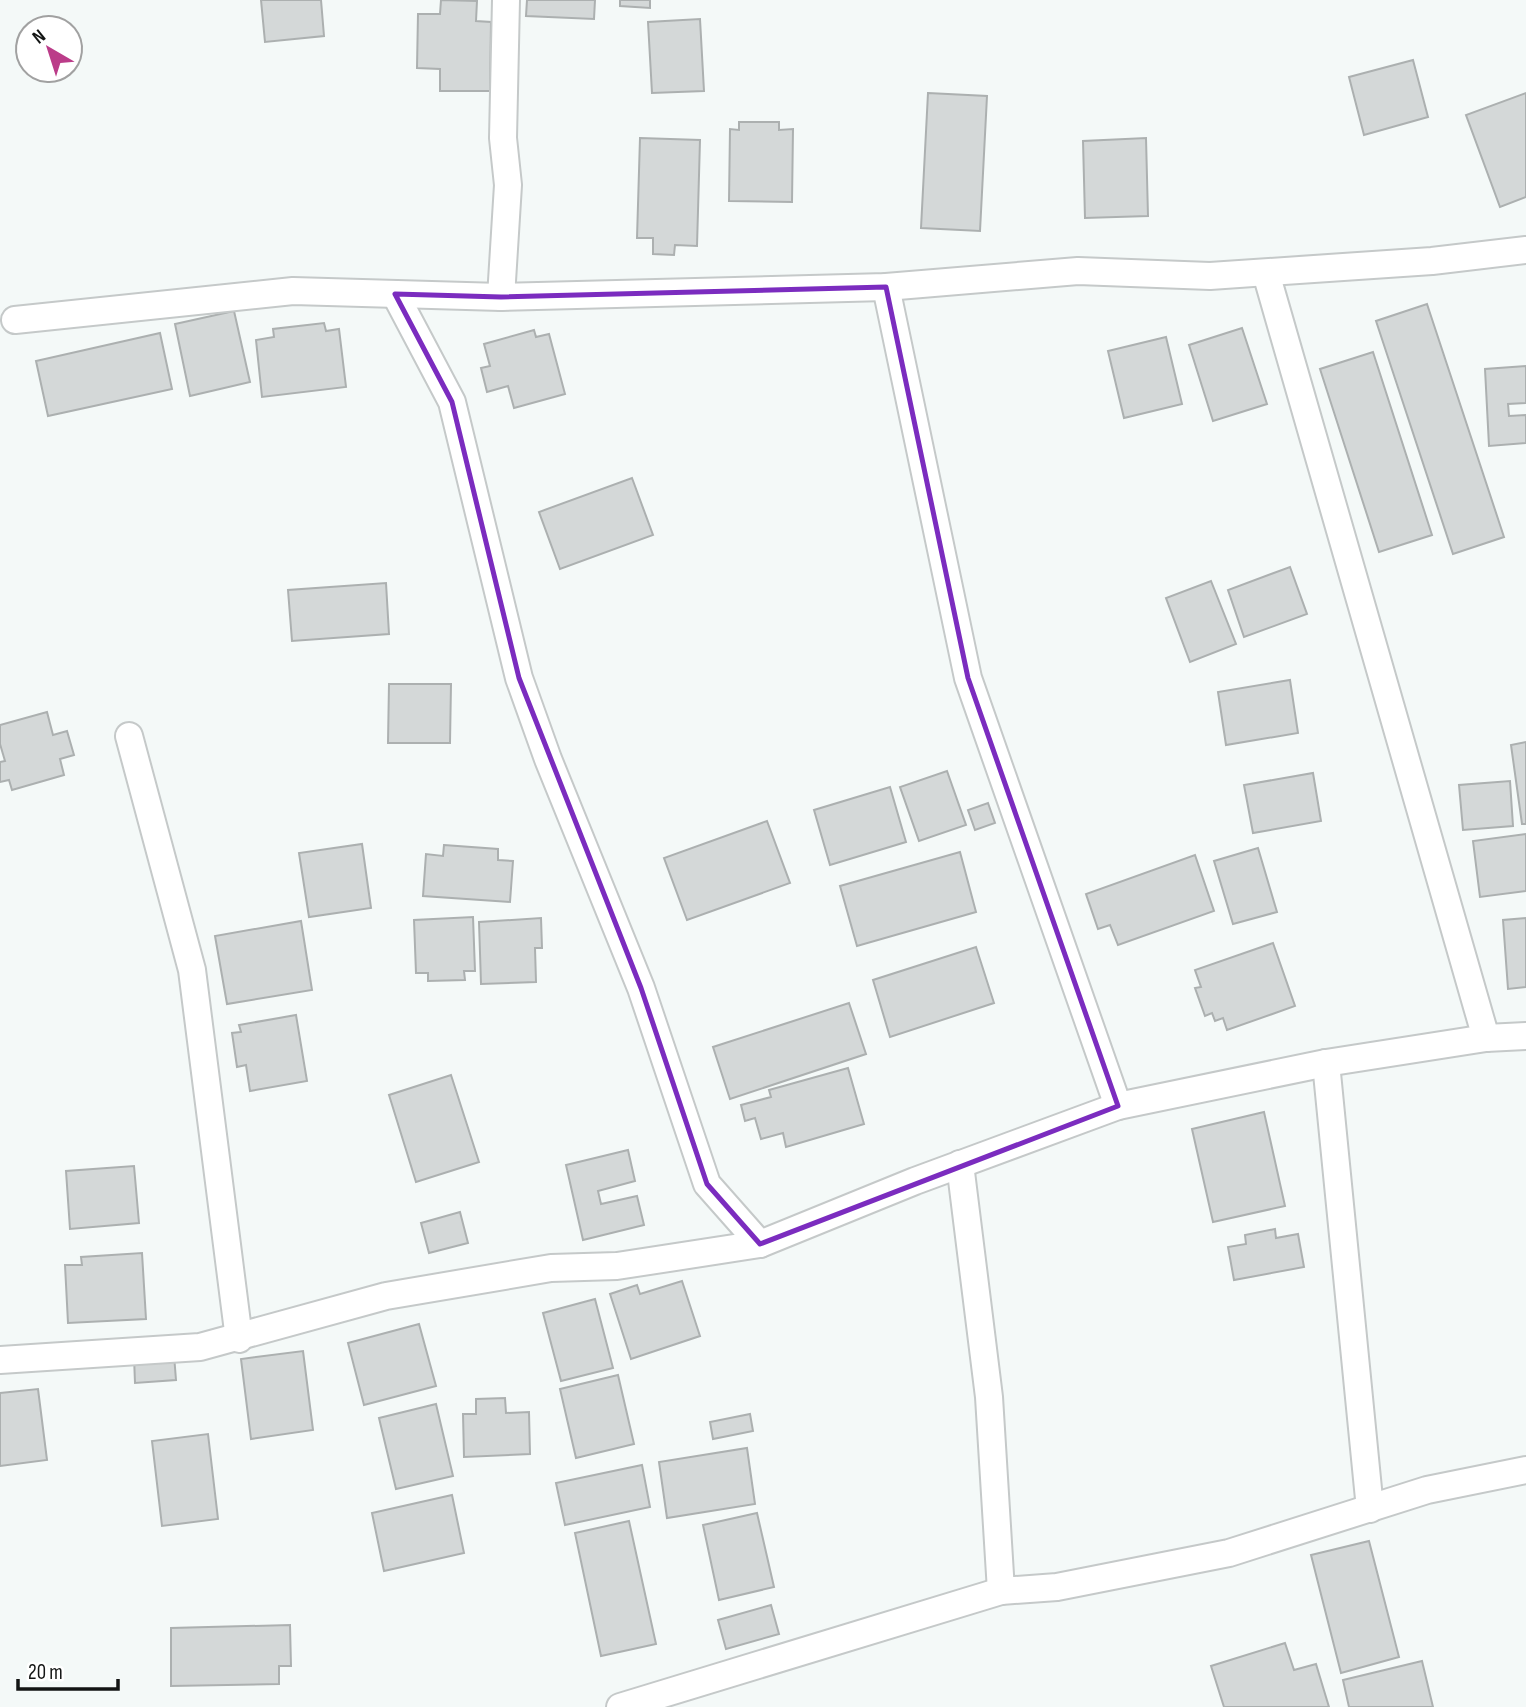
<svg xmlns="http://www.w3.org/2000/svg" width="1526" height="1707" viewBox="0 0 1526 1707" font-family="'Sofia Sans Condensed',sans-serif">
  <rect width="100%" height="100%" fill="#f4f9f8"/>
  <!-- building -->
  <g fill="#d4d8d8" stroke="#acb0b0" stroke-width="2">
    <polygon points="261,0 321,0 324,36 265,42"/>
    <polygon points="441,0 477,1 476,21 491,22 490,91 440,91 440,69 417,68 418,14 440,14"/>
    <polygon points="527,0 595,0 594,19 526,16"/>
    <polygon points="620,0 650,0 650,8 620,6"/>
    <polygon points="700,19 704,91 652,93 648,22"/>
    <polygon points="1413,60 1428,117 1364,135 1349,77"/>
    <polygon points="928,93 987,96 980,231 921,228"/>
    <polygon points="1526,93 1526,197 1500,207 1466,115"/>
    <polygon points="739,122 779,122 779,130 793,129 792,202 729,201 730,129 739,130"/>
    <polygon points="640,138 700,140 697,246 675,245 674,255 653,254 653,238 637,238"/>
    <polygon points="1146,138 1148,216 1085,218 1083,141"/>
    <polygon points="1427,304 1504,537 1453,554 1376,321"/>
    <polygon points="234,311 250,382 190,396 175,324"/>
    <polygon points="324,323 326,331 339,329 346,387 262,397 256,340 274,337 273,329"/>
    <polygon points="1242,328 1267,404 1213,421 1189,345"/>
    <polygon points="534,330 536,337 549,334 565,394 514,408 508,386 487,392 481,368 490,366 484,344"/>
    <polygon points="160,333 172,389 48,416 36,361"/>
    <polygon points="1166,337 1182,404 1124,418 1108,351"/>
    <polygon points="1373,352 1432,535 1379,552 1320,369"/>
    <polygon points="1526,366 1526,403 1508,404 1509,416 1526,415 1526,443 1489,446 1485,369"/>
    <polygon points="632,478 653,535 560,569 539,512"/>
    <polygon points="1290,567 1307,614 1244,637 1228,590"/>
    <polygon points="1211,581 1236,644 1190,662 1166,598"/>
    <polygon points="386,583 389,634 292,641 288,590"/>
    <polygon points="1290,680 1298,733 1226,745 1218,692"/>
    <polygon points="389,684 451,684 450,743 388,743"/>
    <polygon points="47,712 53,735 67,731 74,755 60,759 64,775 12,790 9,780 0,782 0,762 5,761 0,744 0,725"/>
    <polygon points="1526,742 1526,824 1522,824 1511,745"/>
    <polygon points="947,771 966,825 919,841 900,787"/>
    <polygon points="1313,773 1321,821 1253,833 1244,785"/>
    <polygon points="1510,781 1513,826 1463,830 1459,785"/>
    <polygon points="890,787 906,842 830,865 814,810"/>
    <polygon points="988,803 995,823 975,830 968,810"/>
    <polygon points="767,821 790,883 687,920 664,858"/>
    <polygon points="1526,834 1526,891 1480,897 1473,841"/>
    <polygon points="362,844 371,908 309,917 299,853"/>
    <polygon points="444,845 498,849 498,860 513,861 510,902 423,896 426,854 443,856"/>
    <polygon points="1258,848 1277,912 1233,924 1214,861"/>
    <polygon points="960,852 976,912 857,946 840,886"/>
    <polygon points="1195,855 1214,911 1118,945 1110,925 1098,929 1086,894"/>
    <polygon points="473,917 475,971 464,971 465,980 428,981 428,973 416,973 414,920"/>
    <polygon points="541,918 542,948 535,948 536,982 481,984 479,922"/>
    <polygon points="1526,918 1526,987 1508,989 1503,920"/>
    <polygon points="301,921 312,990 227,1004 215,936"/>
    <polygon points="1273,943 1295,1006 1227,1030 1223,1018 1215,1021 1212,1013 1205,1016 1195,988 1201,987 1195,970"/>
    <polygon points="976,947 994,1003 890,1037 873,980"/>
    <polygon points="849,1003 866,1054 730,1099 713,1047"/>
    <polygon points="296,1015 307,1081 250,1091 246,1065 237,1067 232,1033 241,1032 239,1025"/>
    <polygon points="848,1068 864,1124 786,1147 783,1133 761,1139 755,1118 745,1121 741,1105 771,1097 769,1090"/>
    <polygon points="451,1075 479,1162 416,1182 389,1095"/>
    <polygon points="1264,1112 1285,1206 1213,1222 1192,1129"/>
    <polygon points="628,1150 635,1181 598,1191 601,1204 637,1196 644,1225 583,1240 566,1165"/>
    <polygon points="134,1166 139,1223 70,1229 66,1171"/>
    <polygon points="460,1212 468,1243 429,1253 421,1223"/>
    <polygon points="1275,1229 1276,1238 1298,1234 1304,1267 1234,1280 1228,1247 1246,1244 1245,1235"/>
    <polygon points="142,1253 146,1319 68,1323 65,1265 82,1265 81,1257"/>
    <polygon points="682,1281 700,1336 631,1359 610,1294 637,1285 640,1294"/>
    <polygon points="595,1299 613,1368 561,1381 543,1313"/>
    <polygon points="419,1324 436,1386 364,1405 348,1343"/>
    <polygon points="303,1351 313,1430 251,1439 241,1359"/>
    <polygon points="174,1355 176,1380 135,1383 134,1357"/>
    <polygon points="618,1375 634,1444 576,1458 560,1389"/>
    <polygon points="38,1389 47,1460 0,1466 0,1393"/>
    <polygon points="505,1398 506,1413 529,1412 530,1454 464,1457 463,1414 476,1414 476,1399"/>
    <polygon points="436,1404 453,1476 396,1489 379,1418"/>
    <polygon points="750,1414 753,1431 713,1439 710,1422"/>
    <polygon points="208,1434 218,1519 162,1526 152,1441"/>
    <polygon points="747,1448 755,1504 667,1518 659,1462"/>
    <polygon points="642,1465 650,1507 565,1525 556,1483"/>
    <polygon points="452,1495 464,1553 384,1571 372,1513"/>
    <polygon points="757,1513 774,1587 719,1600 703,1525"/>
    <polygon points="629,1521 656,1644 601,1656 575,1533"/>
    <polygon points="1369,1541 1399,1657 1341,1673 1311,1555"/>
    <polygon points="771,1605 779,1634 726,1649 718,1620"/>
    <polygon points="290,1625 291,1666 279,1666 279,1684 171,1686 171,1628"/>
    <polygon points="1285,1643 1294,1670 1316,1664 1329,1707 1224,1707 1211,1666"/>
    <polygon points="1422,1661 1433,1707 1349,1707 1343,1680"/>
  </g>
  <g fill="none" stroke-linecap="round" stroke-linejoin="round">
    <defs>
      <g id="minor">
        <polyline points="506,0 503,138 508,185 501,297 886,287 1078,271 1210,276 1432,261 1526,250"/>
        <polyline points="1266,273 1486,1038"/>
        <polyline points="886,287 968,678 1118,1106"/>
        <polyline points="395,294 452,402 519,678 548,759 641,988 707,1184 760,1244"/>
        <polyline points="15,320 293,291 501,297"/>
        <polyline points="129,736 192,970 239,1339"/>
        <polyline points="1326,1063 1370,1509"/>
        <polyline points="960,1164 989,1397 1001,1591 1057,1587 1229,1553 1427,1490 1526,1470"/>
        <polyline points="0,1360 200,1347 386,1296 551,1268 617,1266 760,1244 915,1181 1118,1106 1326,1063 1486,1038 1526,1036"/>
        <polyline points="620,1707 1001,1591"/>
      </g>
    </defs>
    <!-- minor casing -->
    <use href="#minor" stroke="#c5c9c9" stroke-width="30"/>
    <!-- minor -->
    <use href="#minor" stroke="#fff" stroke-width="26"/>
  </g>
  <!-- marked area -->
  <path fill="none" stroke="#7b2cbf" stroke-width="5" stroke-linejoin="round" d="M886 287 968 678 1118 1106 760 1244 707 1184 641 988 519 678 452 402 395 294 501 297Z"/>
  <!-- north arrow -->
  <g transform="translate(49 49) rotate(321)"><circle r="33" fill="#ffffff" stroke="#a1a1a1" stroke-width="2"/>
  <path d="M0-5L12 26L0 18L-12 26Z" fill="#bb3c89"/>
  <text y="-10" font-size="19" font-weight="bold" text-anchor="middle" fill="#131514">N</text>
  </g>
  <!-- scale -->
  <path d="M18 1679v10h100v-10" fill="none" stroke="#131514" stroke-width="3.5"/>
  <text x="28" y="1679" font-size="21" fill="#131514" stroke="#ffffff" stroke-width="5" paint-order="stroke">20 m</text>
</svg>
